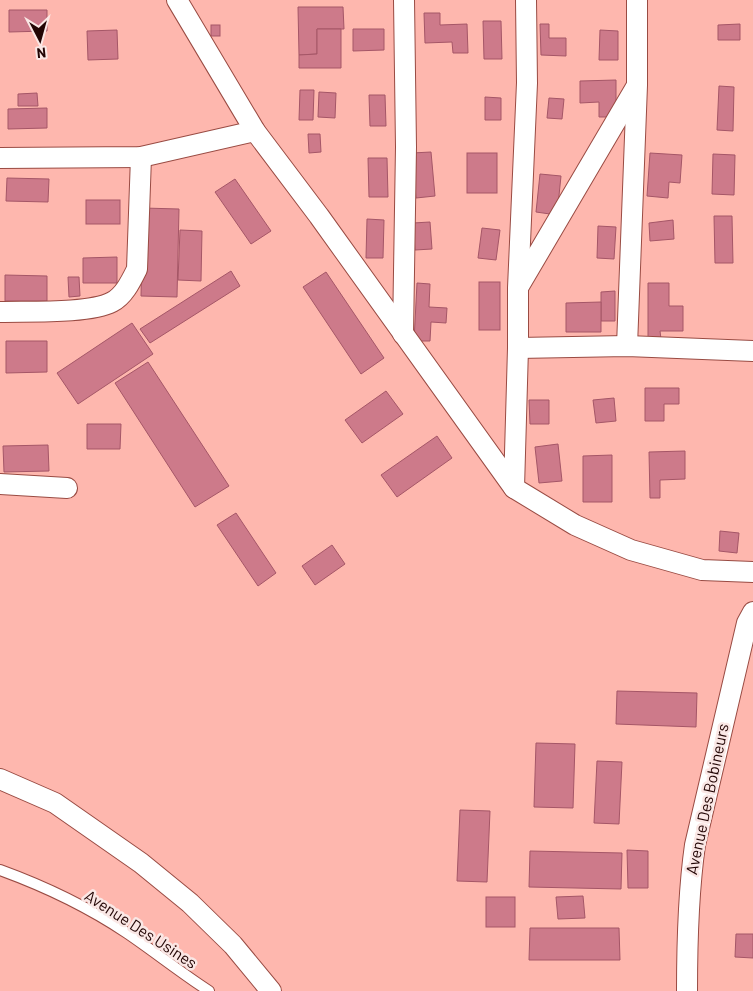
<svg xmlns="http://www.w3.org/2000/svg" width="753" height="991" viewBox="0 0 753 991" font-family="Barlow,sans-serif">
  <rect width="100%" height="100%" fill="#feb7ae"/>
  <!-- building -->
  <g fill="#cd7a8a" stroke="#a55667">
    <polygon points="298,7 343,7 344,29 317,29 317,54 299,55"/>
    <polygon points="9,10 47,10 47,31 9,32"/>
    <polygon points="424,13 440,13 440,25 467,24 468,53 453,53 452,42 425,43"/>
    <polygon points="483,21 501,21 502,59 484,59"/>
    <polygon points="540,24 549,24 549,38 566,38 566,56 541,55"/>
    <polygon points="740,24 740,40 718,40 718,25"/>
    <rect x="211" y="25" width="9" height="11"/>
    <polygon points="317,29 341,29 341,68 299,68 299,55 317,54"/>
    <polygon points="353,29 384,29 384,50 353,51"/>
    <polygon points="117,30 118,59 88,60 87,31"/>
    <polygon points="600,30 618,31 618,60 599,60"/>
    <polygon points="616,80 616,117 599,117 599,102 580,103 580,81"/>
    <polygon points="719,86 734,87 733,131 717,130"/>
    <polygon points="300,90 314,90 313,120 299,120"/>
    <polygon points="319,92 336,93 335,118 318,117"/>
    <polygon points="37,93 38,106 18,106 18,94"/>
    <polygon points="369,95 385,95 386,126 370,126"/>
    <polygon points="485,97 501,98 501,120 485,120"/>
    <polygon points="549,98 564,99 562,119 547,118"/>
    <polygon points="47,108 47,128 8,129 8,109"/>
    <polygon points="308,134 320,134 321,152 309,153"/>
    <polygon points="431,152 435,196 416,198 412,153"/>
    <rect x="467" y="153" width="30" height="40"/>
    <polygon points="650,153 682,155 680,183 669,182 668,198 647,196"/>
    <polygon points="713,154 735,155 734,195 712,194"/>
    <polygon points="368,158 387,158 388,197 369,197"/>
    <polygon points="540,174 561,176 557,215 536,212"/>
    <polygon points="7,178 49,179 48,202 6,201"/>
    <polygon points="235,179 271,231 251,244 215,192"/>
    <rect x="86" y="200" width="34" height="24"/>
    <polygon points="143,208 179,209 177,297 141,296"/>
    <polygon points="714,216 732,216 733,263 715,263"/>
    <polygon points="367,219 384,220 383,258 366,258"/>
    <polygon points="673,220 674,239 650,241 649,223"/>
    <polygon points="430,222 432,249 415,250 413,223"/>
    <polygon points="598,226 616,227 614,259 597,258"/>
    <polygon points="482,228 500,230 496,260 478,258"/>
    <polygon points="180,230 202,231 201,281 178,280"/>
    <polygon points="117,257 117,283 83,283 83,258"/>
    <polygon points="231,271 240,286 150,343 140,329"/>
    <polygon points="326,272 384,358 361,374 303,287"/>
    <polygon points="5,275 47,276 47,301 5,301"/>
    <polygon points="68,277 79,277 80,296 69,297"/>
    <rect x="479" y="282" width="21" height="48"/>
    <polygon points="417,283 430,284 429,307 447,308 446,323 431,322 430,341 414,341"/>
    <polygon points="648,283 669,283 669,306 683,306 683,331 660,331 661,339 648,339"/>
    <polygon points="615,291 615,321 601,321 601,292"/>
    <polygon points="601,302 601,332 566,332 566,303"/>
    <polygon points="132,323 153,354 78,404 57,373"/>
    <polygon points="6,341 47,341 47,372 6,373"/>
    <polygon points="148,362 229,486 195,507 115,383"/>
    <polygon points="645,388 679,388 679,404 664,404 664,421 645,421"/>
    <polygon points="386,391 403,414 362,443 345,420"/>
    <polygon points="614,398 616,421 596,423 593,400"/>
    <polygon points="529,400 549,400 549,424 530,424"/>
    <polygon points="87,424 121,424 120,449 87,449"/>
    <polygon points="437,436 452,458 397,497 381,475"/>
    <polygon points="558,444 562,481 539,483 535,447"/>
    <polygon points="48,445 49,471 4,472 3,446"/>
    <polygon points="685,451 685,479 660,480 660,498 650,498 649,452"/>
    <polygon points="612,455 612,502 583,502 583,456"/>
    <polygon points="236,513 276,573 258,586 217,525"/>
    <polygon points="720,531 739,533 737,553 719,551"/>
    <polygon points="332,545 345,564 315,585 302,566"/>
    <polygon points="617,691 697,693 696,727 616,724"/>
    <polygon points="536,743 575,744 573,808 534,807"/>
    <polygon points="597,761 622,762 619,824 594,823"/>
    <polygon points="460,810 490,811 487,882 457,881"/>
    <polygon points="627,850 648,851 648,888 628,888"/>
    <polygon points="530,851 622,853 621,889 529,887"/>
    <polygon points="583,896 585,918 558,919 556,897"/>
    <rect x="486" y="897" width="29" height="30"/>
    <polygon points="530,928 619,928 620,960 529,960"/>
    <polygon points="736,934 753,934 753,958 735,957"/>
  </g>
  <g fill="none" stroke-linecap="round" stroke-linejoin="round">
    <defs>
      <path id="service" d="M0 870C44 886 88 907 127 933 155 952 181 973 209 991"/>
      <g id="minor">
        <polyline points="177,0 255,131 319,216 514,488 575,525 631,550 702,570 753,572"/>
        <polyline points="0,158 141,157 255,131"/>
        <polyline points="519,286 636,87"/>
        <path d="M0 312C27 311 89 314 112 302 124 296 131 281 137 269L141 157"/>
        <polyline points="403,334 406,147 404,0"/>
        <polyline points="627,346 637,85 637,0"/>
        <polyline points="518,348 627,346 753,351"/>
        <polyline points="0,484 67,488"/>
        <polyline points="514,488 518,348 518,288 527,83 526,0"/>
        <polyline points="0,779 55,803 141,863 190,903 233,945 271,991"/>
        <path d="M687 991C687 942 688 894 695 845L747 623 753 612"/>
      </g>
    </defs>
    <!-- service casing -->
    <use href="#service" stroke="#994b43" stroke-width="12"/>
    <!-- minor casing -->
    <use href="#minor" stroke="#994b43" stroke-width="22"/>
    <!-- service -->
    <use href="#service" stroke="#fff" stroke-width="10"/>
    <!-- minor -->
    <use href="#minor" stroke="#fff" stroke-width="20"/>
  </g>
  <g text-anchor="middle" stroke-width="5" stroke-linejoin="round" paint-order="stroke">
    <!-- street labels -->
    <g font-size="16" fill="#220504" stroke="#fae7e5">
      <text transform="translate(707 799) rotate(-78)" y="6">Avenue Des Bobineurs</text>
      <text transform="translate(141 929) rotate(33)" y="6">Avenue Des Usines</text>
    </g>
  </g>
  <!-- north arrow -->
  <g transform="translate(40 40) rotate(174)" stroke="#fae7e5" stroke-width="4" paint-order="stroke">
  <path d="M0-4L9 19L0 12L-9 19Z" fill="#220504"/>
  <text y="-8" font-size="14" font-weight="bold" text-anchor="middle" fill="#220504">N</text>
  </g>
</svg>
